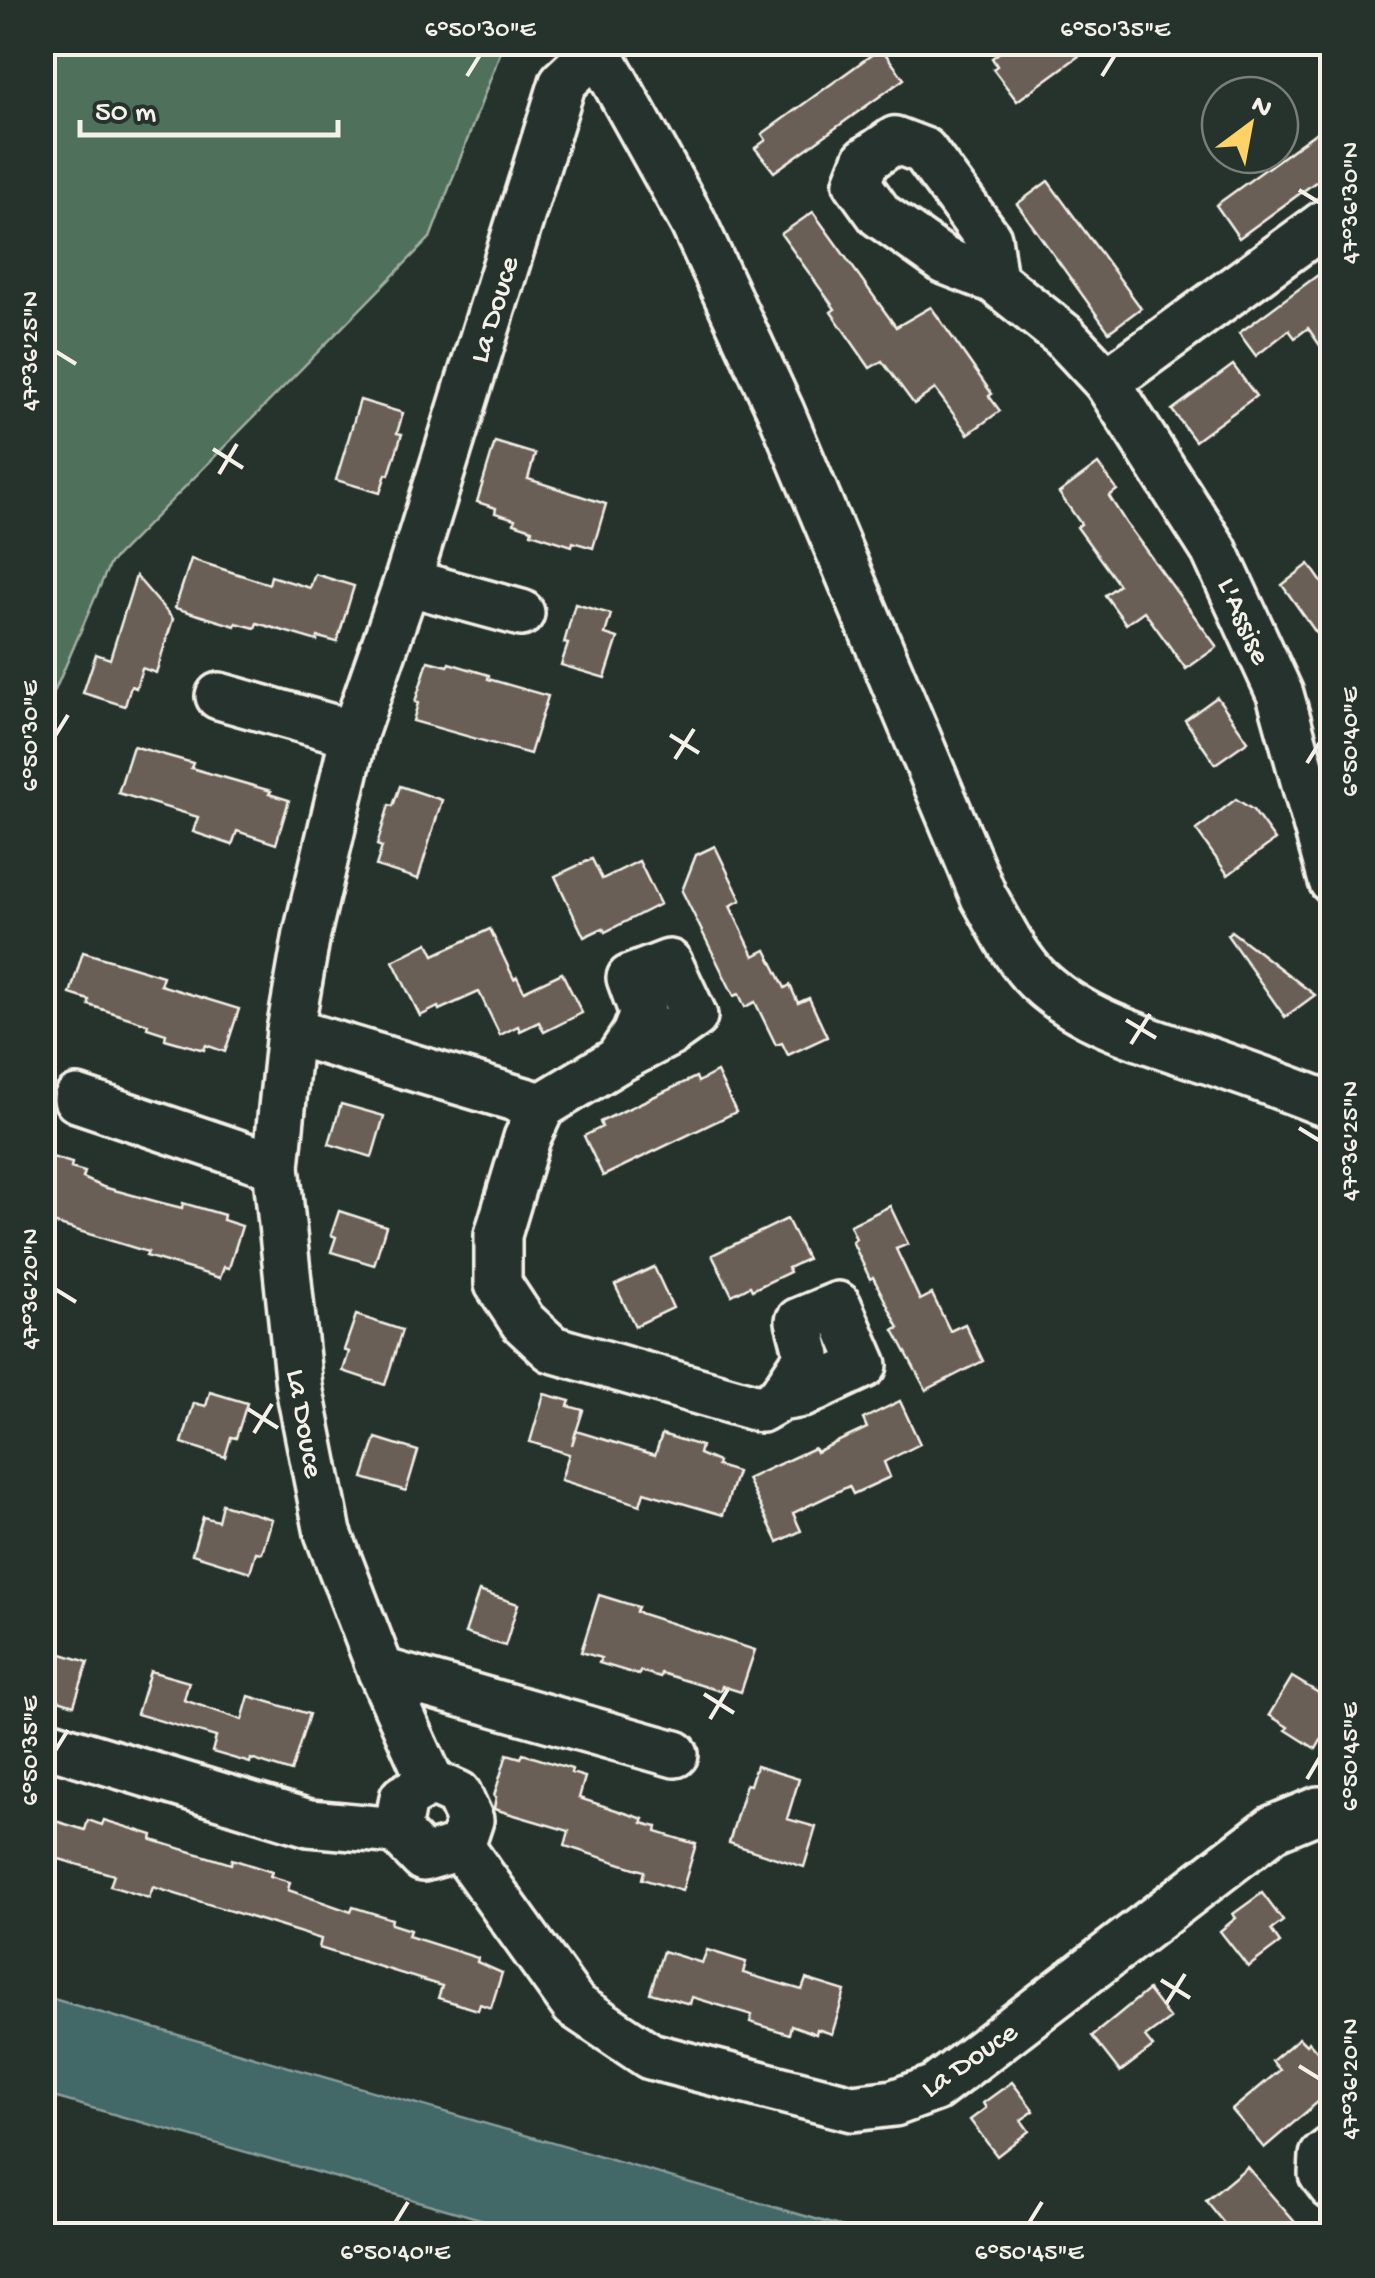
<svg xmlns="http://www.w3.org/2000/svg" width="1375" height="2278" viewBox="0 0 1375 2278" font-family="'Gochi Hand',sans-serif">
  <rect width="100%" height="100%" fill="#26332d"/>
  <filter id="ink" filterUnits="userSpaceOnUse"><feTurbulence type="fractalNoise" baseFrequency=".01" numOctaves="2"/><feDisplacementMap in="SourceGraphic" scale="20" xChannelSelector="R" yChannelSelector="G"/><feConvolveMatrix kernelMatrix="1 2 1 2 8 2 1 2 1" color-interpolation-filters="sRGB"/></filter>
  <g filter="url(#ink)">
    <!-- green -->
    <polygon fill="#50705a" stroke="#a2b0a1" stroke-width="2.5" points="43,42 504,43 430,238 110,563 43,718"/>
    <!-- water -->
    <polygon fill="#436768" stroke="#8a9e9b" stroke-width="2.5" points="43,1996 871,2235 537,2235 43,2094"/>
    <!-- building -->
    <g fill="#6a5f56" stroke="#f4f1e8" stroke-width="2.5">
      <polygon points="1013,42 1098,42 1017,101 993,69 997,66 992,58"/>
      <polygon points="881,48 904,79 774,172 755,148 766,140 762,134"/>
      <polygon points="1332,121 1332,170 1239,238 1216,205"/>
      <polygon points="1048,181 1141,308 1109,332 1017,204"/>
      <polygon points="813,212 896,327 931,307 992,394 989,396 1000,411 968,434 935,389 914,404 882,361 870,368 831,312 835,309 781,234"/>
      <polygon points="1318,275 1332,295 1332,363 1308,328 1295,338 1289,330 1256,356 1239,333"/>
      <polygon points="1233,365 1256,396 1195,441 1172,410"/>
      <polygon points="360,400 403,413 397,433 402,434 389,475 386,474 380,493 336,480"/>
      <polygon points="495,442 535,454 528,479 606,504 593,548 573,542 572,546 531,533 532,529 514,523 515,519 495,513 496,508 477,502"/>
      <polygon points="1098,464 1117,490 1109,496 1126,523 1217,647 1186,669 1144,611 1126,624 1105,595 1119,585 1077,527 1081,524 1059,493"/>
      <polygon points="191,559 269,584 271,576 310,588 315,574 354,586 337,642 318,637 317,641 257,623 255,628 236,623 235,626 175,608"/>
      <polygon points="1309,564 1332,597 1332,655 1282,585"/>
      <polygon points="136,576 173,619 156,673 142,668 136,688 131,686 125,706 83,693 96,654 110,659"/>
      <polygon points="575,604 611,614 605,634 618,638 605,678 561,665 568,644 564,643"/>
      <polygon points="428,661 448,666 449,663 489,675 488,679 548,696 530,754 413,721 418,703 415,702"/>
      <polygon points="1217,697 1248,741 1215,764 1185,720"/>
      <polygon points="133,746 193,763 191,768 271,791 269,794 289,800 276,844 237,831 232,845 193,832 198,817 118,793"/>
      <polygon points="400,786 442,800 418,879 376,866 382,847 377,845 389,805 393,806"/>
      <polygon points="1236,799 1253,810 1275,840 1228,875 1196,830"/>
      <polygon points="715,846 741,900 730,906 754,956 766,950 785,988 790,985 798,1003 809,998 827,1037 788,1055 782,1043 776,1045 755,1002 745,1007 739,994 734,996 682,891 696,855"/>
      <polygon points="592,859 602,879 639,861 660,904 605,932 603,928 584,937 555,876"/>
      <polygon points="490,929 514,979 517,977 524,991 562,973 582,1013 544,1032 539,1022 520,1031 518,1026 500,1035 479,992 439,1010 438,1007 420,1016 393,961 428,943 434,955"/>
      <polygon points="1231,931 1315,995 1285,1017 1227,935"/>
      <polygon points="83,952 163,976 160,985 239,1009 225,1052 206,1045 204,1050 165,1039 166,1034 147,1028 148,1024 89,1005 89,1000 70,994"/>
      <polygon points="717,1072 736,1112 603,1176 584,1136 602,1127 600,1122 638,1104 696,1077 698,1082"/>
      <polygon points="341,1104 384,1116 372,1157 329,1144"/>
      <polygon points="42,1154 72,1163 71,1168 85,1172 83,1178 103,1187 162,1203 182,1208 183,1203 224,1215 223,1220 242,1226 229,1268 224,1267 220,1278 146,1256 148,1252 53,1223 48,1237 42,1237"/>
      <polygon points="890,1206 908,1244 896,1249 920,1300 932,1294 950,1331 965,1324 983,1361 926,1390 894,1330 899,1328 873,1277 870,1279 852,1241 856,1239 850,1225"/>
      <polygon points="339,1211 386,1226 374,1265 331,1252 336,1237 331,1235"/>
      <polygon points="787,1219 807,1259 788,1268 790,1272 752,1290 750,1286 732,1295 712,1255"/>
      <polygon points="654,1267 673,1308 635,1326 615,1285"/>
      <polygon points="356,1315 402,1330 385,1385 343,1371 349,1352 344,1350"/>
      <polygon points="210,1392 247,1403 236,1438 231,1437 225,1457 182,1443 194,1403 206,1406"/>
      <polygon points="544,1394 570,1401 568,1406 583,1410 572,1445 576,1431 655,1455 662,1434 701,1446 699,1454 718,1462 717,1466 737,1472 723,1515 644,1492 640,1505 561,1480 569,1454 530,1442"/>
      <polygon points="900,1401 920,1444 884,1462 890,1477 853,1494 849,1486 793,1513 801,1531 778,1542 747,1479 814,1448 816,1452 867,1428 863,1419"/>
      <polygon points="376,1438 418,1451 406,1491 363,1478"/>
      <polygon points="222,1504 272,1519 262,1553 256,1552 250,1572 192,1554 203,1517 218,1521"/>
      <polygon points="479,1591 518,1604 505,1646 465,1633"/>
      <polygon points="599,1595 638,1607 636,1612 755,1650 741,1692 722,1686 720,1691 661,1673 660,1677 640,1671 639,1675 599,1663 601,1658 581,1652"/>
      <polygon points="49,1650 88,1662 74,1705 42,1695 42,1671"/>
      <polygon points="150,1671 189,1682 184,1700 242,1720 249,1696 309,1714 291,1772 251,1759 250,1763 212,1752 216,1737 137,1714"/>
      <polygon points="1292,1677 1327,1698 1321,1708 1332,1715 1332,1721 1316,1749 1286,1730 1288,1727 1269,1715"/>
      <polygon points="507,1754 521,1758 523,1754 572,1769 571,1773 585,1777 579,1798 644,1819 642,1823 657,1827 656,1832 696,1844 682,1891 642,1879 644,1871 565,1846 569,1831 494,1809 496,1797 494,1796"/>
      <polygon points="756,1766 799,1779 787,1819 816,1827 804,1867 729,1843 746,1784 750,1785"/>
      <polygon points="42,1817 85,1830 88,1820 102,1825 104,1820 153,1835 152,1840 231,1864 232,1859 272,1872 270,1876 290,1882 288,1890 351,1912 353,1907 392,1919 391,1924 410,1930 408,1936 478,1958 477,1962 502,1973 491,2008 480,2004 478,2010 438,1998 442,1986 319,1948 321,1939 153,1887 149,1898 110,1886 114,1875 42,1854"/>
      <polygon points="1262,1893 1283,1921 1271,1930 1280,1943 1248,1967 1220,1931 1236,1918 1233,1914"/>
      <polygon points="707,1950 746,1962 743,1973 802,1990 806,1979 845,1991 832,2034 817,2029 816,2034 791,2025 789,2034 750,2022 752,2015 692,1997 690,2004 650,1993 663,1951 702,1963"/>
      <polygon points="1148,1990 1170,2019 1145,2037 1153,2047 1120,2072 1092,2036"/>
      <polygon points="1299,2038 1306,2045 1309,2042 1332,2069 1332,2090 1264,2148 1232,2110 1280,2070 1272,2061"/>
      <polygon points="1012,2082 1034,2111 1021,2120 1029,2131 997,2156 970,2120 986,2108 983,2103"/>
      <polygon points="1247,2167 1280,2205 1307,2236 1234,2236 1206,2201"/>
    </g>
    <g fill="none" stroke-linecap="round" stroke-linejoin="round">
      <defs>
        <g id="minor">
          <path d="M593 42 693 222 781 412 984 897C1000 924 1015 958 1038 980 1084 1024 1151 1041 1210 1061 1251 1075 1292 1090 1332 1106"/>
          <polyline points="994,280 945,261 880,215 857,183 866,160 895,140 924,151 988,238 994,280 1064,336 1107,382 1332,218"/>
          <polyline points="1107,382 1214,550 1280,694 1332,881"/>
          <polyline points="407,582 521,613"/>
          <polyline points="219,696 354,734"/>
          <polyline points="290,1031 542,1106 618,1060 670,1033 694,1016 669,963 630,978 643,1014 635,1034 618,1060"/>
          <polyline points="77,1099 276,1166"/>
          <polyline points="542,1106 527,1138 498,1235 498,1284 523,1322 552,1349 761,1409 780,1398 803,1394 864,1365 838,1305 799,1321 808,1356 780,1398"/>
          <polyline points="381,1671 675,1754"/>
          <polyline points="42,1742 309,1823 397,1831"/>
          <polyline points="431,1782 381,1671 328,1533 299,1387 276,1166 290,1031 307,934 354,734 407,582 563,82 597,50"/>
          <polygon points="431,1782 458,1794 470,1820 461,1847 423,1858 397,1831 403,1798"/>
          <polyline points="461,1847 574,2005 650,2056 852,2108 894,2103 935,2088 1274,1828 1318,1810 1332,1810"/>
          <polyline points="1332,2149 1323,2156 1322,2174 1332,2187"/>
        </g>
      </defs>
      <!-- minor casing -->
      <use href="#minor" stroke="#f4f1e8" stroke-width="52"/>
      <!-- minor -->
      <use href="#minor" stroke="#26332d" stroke-width="45"/>
    </g>
  </g>
  <!-- ticks -->
  <path fill="none" stroke="#f4f1e8" stroke-width="4" d="M467 76 480 55M1102 76 1115 55M1299 190 1320 203M55 351 76 364M213 449 243 468M219 474 237 444M670 735 699 753M55 736 68 715M675 759 694 729M1307 763 1320 742M1126 1020 1156 1038M1131 1044 1150 1014M1299 1128 1320 1141M55 1289 76 1302M248 1409 278 1428M254 1433 272 1404M704 1694 734 1713M710 1719 728 1689M55 1751 68 1730M1307 1779 1320 1757M1161 1980 1190 1998M1166 2004 1185 1974M1299 2066 1320 2079M395 2223 408 2202M1029 2223 1042 2202"/>
  <g text-anchor="middle" stroke-width="9" stroke-linejoin="round" paint-order="stroke">
    <!-- street labels -->
    <g font-size="30" fill="#f4f1e8" stroke="#26332d">
      <text transform="translate(492 309) rotate(-73)" y="10">La Douce</text>
      <text transform="translate(1246 620) rotate(66)" y="10">L'Assise</text>
      <text transform="translate(307 1423) rotate(80)" y="10">La Douce</text>
      <text transform="translate(968 2058) rotate(-35)" y="10">La Douce</text>
    </g>
  </g>
  <!-- margin -->
  <rect width="1375" height="2278" fill="none" stroke="#26332d" stroke-width="110"/>
  <!-- north arrow -->
  <g transform="translate(1250 125) rotate(32)"><circle r="48" fill="#26332d" stroke="#787f78" stroke-width="2.5"/>
  <path d="M0-8L18 38L0 25L-18 38Z" fill="#ffd166"/>
  <text y="-15" font-size="28" font-weight="bold" text-anchor="middle" fill="#f4f1e8">N</text>
  </g>
  <!-- scale -->
  <path d="M80 120v15h258v-15" fill="none" stroke="#f4f1e8" stroke-width="5"/>
  <text x="95" y="120" font-size="30" fill="#f4f1e8" stroke="#26332d" stroke-width="8" paint-order="stroke">50 m</text>
  <rect x="55" y="55" width="1265" height="2168" fill="none" stroke="#f4f1e8" stroke-width="4"/>
  <g font-size="25" text-anchor="middle" fill="#f4f1e8">
    <text x="480" y="36">6°50'30"E</text>
    <text x="1115" y="36">6°50'35"E</text>
    <text transform="translate(1348 203) rotate(-90)" y="9">47°36'30"N</text>
    <text transform="translate(28 351) rotate(-90)" y="9">47°36'25"N</text>
    <text transform="translate(28 736) rotate(-90)" y="9">6°50'30"E</text>
    <text transform="translate(1348 742) rotate(-90)" y="9">6°50'40"E</text>
    <text transform="translate(1348 1141) rotate(-90)" y="9">47°36'25"N</text>
    <text transform="translate(28 1289) rotate(-90)" y="9">47°36'20"N</text>
    <text transform="translate(28 1751) rotate(-90)" y="9">6°50'35"E</text>
    <text transform="translate(1348 1757) rotate(-90)" y="9">6°50'45"E</text>
    <text transform="translate(1348 2079) rotate(-90)" y="9">47°36'20"N</text>
    <text x="395" y="2259">6°50'40"E</text>
    <text x="1029" y="2259">6°50'45"E</text>
  </g>
</svg>
